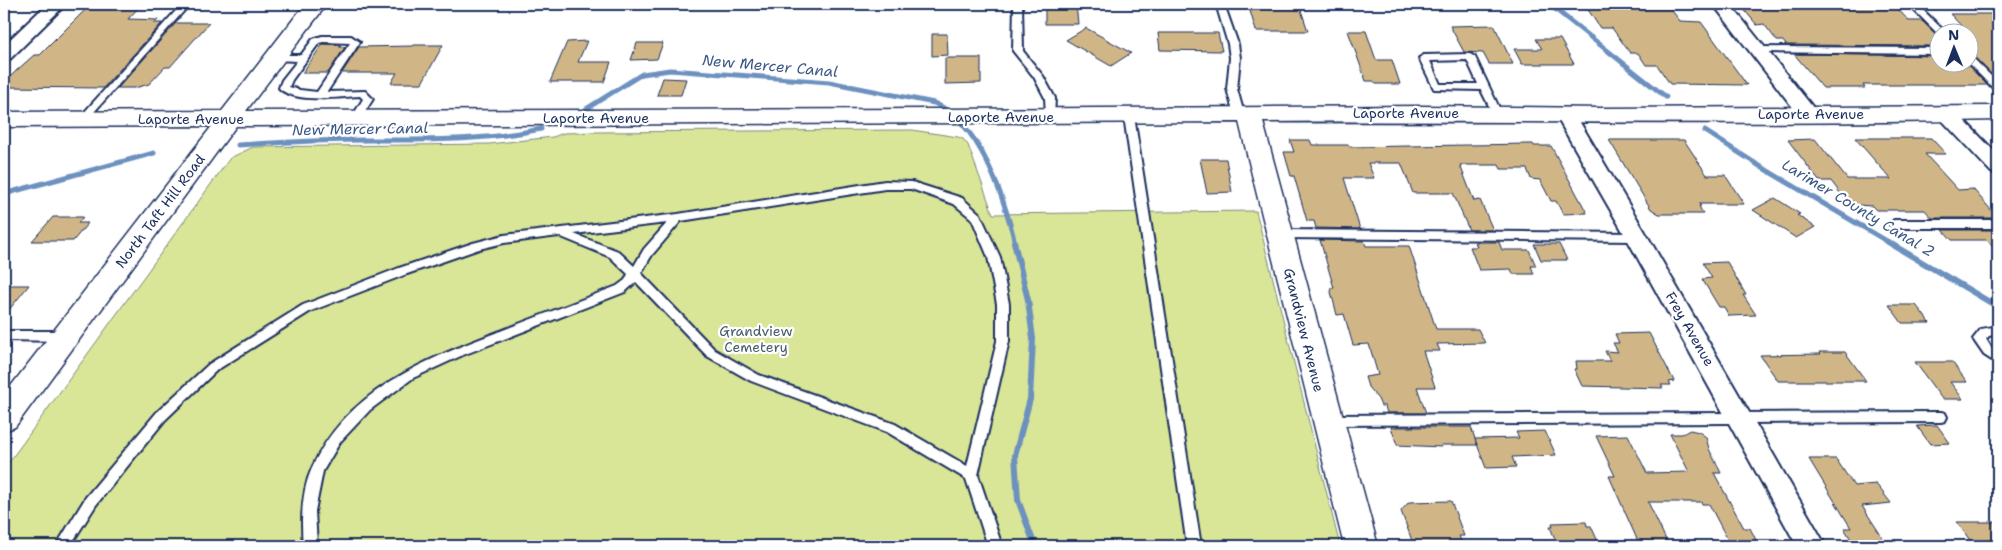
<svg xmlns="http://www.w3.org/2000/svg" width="2002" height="550" viewBox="0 0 2002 550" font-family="'Shantell Sans',sans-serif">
  <rect width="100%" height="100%" fill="#fff"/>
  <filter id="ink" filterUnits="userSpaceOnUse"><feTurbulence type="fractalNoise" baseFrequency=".02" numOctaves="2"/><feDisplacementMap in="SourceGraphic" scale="10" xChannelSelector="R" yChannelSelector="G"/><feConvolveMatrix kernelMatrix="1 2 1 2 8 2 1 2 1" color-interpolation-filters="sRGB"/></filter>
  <g filter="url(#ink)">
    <!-- green -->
    <polygon fill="#d9e597" stroke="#7a8a7a" points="912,130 958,137 963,139 968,145 993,214 1256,211 1340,546 4,546 4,469 230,158 253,147 489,144 553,137 564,133 595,132"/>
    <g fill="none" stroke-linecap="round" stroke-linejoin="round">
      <!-- stream-far1 -->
      <g stroke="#6d91bf" stroke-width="5">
        <polyline points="1550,5 1666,97"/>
        <path d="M586 109 642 74 670 70 829 82 934 103C980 122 1004 198 1015 243"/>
        <polyline points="1705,131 1758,165 1890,243"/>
        <path d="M238 145C282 142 327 140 371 140 428 140 485 141 541 129"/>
        <polyline points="4,194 154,153"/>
      </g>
      <!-- stream -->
      <g stroke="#6d91bf" stroke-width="6">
        <polyline points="1014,242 1028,300 1033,339 1030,399 1015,455 1018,500 1035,546"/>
        <polyline points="1888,242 1998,307"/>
      </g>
    </g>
    <!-- building -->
    <g fill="#d0b686" stroke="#1b2f5e">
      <polygon points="142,4 128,19 158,20 154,23 162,23 103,88 4,87 4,83 16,71 34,55 40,55 87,8 94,5"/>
      <polygon points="1045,4 1076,4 1078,24 1045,24"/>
      <polygon points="1248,4 1299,4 1308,31 1256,31"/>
      <polygon points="1760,4 1895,6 1909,21 1922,21 1937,35 1940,36 1940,46 1786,45 1783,41 1777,41 1764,24 1757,25 1741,6 1762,6"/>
      <polygon points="1587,8 1670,8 1680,21 1701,22 1747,85 1670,84 1657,65 1646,65 1638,53 1630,53 1612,28 1600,28"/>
      <polygon points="1950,14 1998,14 1998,81 1974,57 1970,55 1970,32 1967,32"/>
      <polygon points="176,23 209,23 170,67 165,67 149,84 135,88 118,88"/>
      <polygon points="1494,25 1513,64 1489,64 1483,53 1464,52 1450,26"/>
      <polygon points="1086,28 1131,53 1111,66 1066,40"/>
      <polygon points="1348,31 1366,31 1376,60 1392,60 1400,84 1376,84 1374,81 1366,81"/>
      <polygon points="1158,33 1218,33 1222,51 1160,50"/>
      <polygon points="932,34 947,34 948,55 932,56"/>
      <polygon points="1536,39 1560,39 1574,64 1522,64 1514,49 1542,49"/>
      <polygon points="587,41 578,62 611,62 604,82 550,82 567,42"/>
      <polygon points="637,43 663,43 657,59 631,60"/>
      <polygon points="323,44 341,45 339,47 345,47 328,73 302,73"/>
      <polygon points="414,45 443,45 422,83 391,83 397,73 342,73 359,47 413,46"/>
      <polygon points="1794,54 1940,56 1940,67 1969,66 1987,85 1863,85 1865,88 1823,88"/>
      <polygon points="945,58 981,58 981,83 945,84"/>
      <polygon points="663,78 686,79 681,95 657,95"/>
      <polygon points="1855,138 1931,138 1946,154 1925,154 1958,190 1973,189 1998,218 1932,218 1925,210 1876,210 1872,206 1856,205 1853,202 1847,202 1831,181 1819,181 1788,140 1815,139 1847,179 1891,179"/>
      <polygon points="1290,140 1310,140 1312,145 1349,145 1350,147 1528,144 1533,144 1534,146 1551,146 1587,213 1563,214 1556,201 1551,201 1540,180 1531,179 1527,169 1501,169 1499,165 1460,165 1474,201 1480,200 1493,230 1469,230 1453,193 1413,193 1401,163 1368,163 1374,178 1344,178 1360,229 1316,228 1314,221 1307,221 1294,176 1291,176 1284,152 1294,152"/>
      <polygon points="1609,140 1684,140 1707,175 1725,175 1744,204 1699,204 1701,206 1699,206 1703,214 1659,214 1651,209"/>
      <polygon points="1200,159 1226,159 1232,192 1207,193"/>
      <polygon points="1775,198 1800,214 1797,215 1815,227 1796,238 1753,210"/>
      <polygon points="53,217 83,217 78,223 88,223 73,241 32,241"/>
      <polygon points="1943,230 1998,230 1998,253 1987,240 1952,240"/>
      <polygon points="1320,240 1364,241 1366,246 1409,246 1436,329 1478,329 1485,343 1437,344 1440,351 1423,351 1435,387 1417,387 1426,413 1387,413 1385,406 1381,406 1378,399 1368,387 1365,377 1378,375 1369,344 1353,345 1344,314 1337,315 1330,288 1334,288"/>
      <polygon points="1475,242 1499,242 1502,250 1529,250 1536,266 1531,266 1534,274 1513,274 1511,269 1479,270 1470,247 1477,247"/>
      <polygon points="1534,244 1559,244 1567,260 1541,260"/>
      <polygon points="1727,262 1746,295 1743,295 1756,315 1729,316 1724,307 1719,307 1702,279 1712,278 1703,263"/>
      <polygon points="4,285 29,285 4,316"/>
      <polygon points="1889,305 1916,305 1930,323 1902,323"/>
      <polygon points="1649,333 1674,381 1669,382 1671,385 1661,385 1663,388 1582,386 1574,369 1577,369 1576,361 1610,361 1605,351 1618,352 1613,343 1619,343 1615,334"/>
      <polygon points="1819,352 1845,352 1866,381 1778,381 1760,355 1821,354"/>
      <polygon points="1915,362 1952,362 1967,382 1950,382 1963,399 1942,399"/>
      <polygon points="1937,425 1950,443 1930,444 1917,426"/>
      <polygon points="1391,427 1471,427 1477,445 1441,445 1442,447 1397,445"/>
      <polygon points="1690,430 1699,432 1706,437 1709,449 1721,473 1714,473 1744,528 1750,528 1759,546 1731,546 1709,504 1702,504 1701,502 1648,502 1669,546 1640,546 1609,476 1615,476 1596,436 1628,435 1647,473 1689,472 1670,434 1682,434"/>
      <polygon points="1545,431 1556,455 1512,457 1516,467 1486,468 1475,439 1519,438 1516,432"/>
      <polygon points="1809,459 1836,459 1854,486 1876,484 1891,503 1862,506 1888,546 1855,546 1844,528 1851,528"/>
      <polygon points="1451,501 1464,536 1459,536 1463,546 1414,546 1401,511 1409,502"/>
      <polygon points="1586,522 1587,526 1591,526 1600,546 1558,546 1550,527 1553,527 1552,523"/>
      <polygon points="1957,522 1998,522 1998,546 1974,546"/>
    </g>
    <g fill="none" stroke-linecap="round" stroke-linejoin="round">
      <defs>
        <g id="lane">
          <polygon points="182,4 190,4 86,121 80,121 78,119 80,117"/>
          <polygon points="1014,4 1022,4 1023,51 1043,76 1055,98 1054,118 1048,118 1046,116 1045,98 1034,77 1013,51"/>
          <polygon points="1216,4 1224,4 1238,44 1240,58 1237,89 1244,114 1239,117 1234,114 1227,89 1230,58 1228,44"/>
          <polygon points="1908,4 1917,4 1945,32 1938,34"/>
          <path d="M322 36H351L360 42 327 92 365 91 373 99 359 121 356 122 351 119 363 99 360 96C339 97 295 104 279 88L282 80 297 61 274 60 269 57 271 55H301L313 39ZM323 42 350 43 317 92 300 90 289 87 292 80 319 43Z"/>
          <polygon points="1757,47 1940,48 1940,54 1754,52 1754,48"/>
          <path d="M1470 54 1475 57 1502 114 1500 116H1494L1481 90 1434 89 1419 58 1424 55ZM1467 60 1478 84H1440L1430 61Z"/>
          <polygon points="1970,57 1973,58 1998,83 1998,91 1995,90 1967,62 1970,62"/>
          <polygon points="1129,113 1134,116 1201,546 1187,546 1124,116"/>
          <path d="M885 181 912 182 962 198 980 214 1000 257 1009 304V341L978 475 1002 546H988L966 479 887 432 751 381 707 356 636 282 625 292 463 355 413 378 370 410 340 442 323 471 315 511 317 546H303C301 521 301 492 312 468 347 389 428 359 503 330 541 315 579 301 617 286L625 280 628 274 610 257 559 236 504 243 479 249 407 274 311 311 217 370 165 420 96 505 70 546H56L86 497 157 412 209 364 303 305 399 268 473 243 504 235 678 214ZM885 189H911L954 204 972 219 988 257 997 304V341L967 466 895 424 759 375 715 350 641 273 652 255 681 221ZM667 223 644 249 634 266 618 251 574 234Z"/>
          <polygon points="1894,220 1998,220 1998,228 1894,228 1889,224"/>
          <polygon points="1279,230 1637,233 1642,237 1637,241 1279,238 1274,234"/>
          <polygon points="1998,326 1998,334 1989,336 1986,339 1992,349 1998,353 1998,364 1984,355 1973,339 1981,329"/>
          <polygon points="4,331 63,331 67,333 69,336 67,339 63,341 4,340"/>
          <polygon points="1941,412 1945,413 1947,417 1945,421 1941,422 1329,425 1325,424 1323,420 1325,416 1329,415"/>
        </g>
        <g id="street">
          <polygon points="47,4 66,4 10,59 4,60 4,45"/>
          <polygon points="1713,4 1730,4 1815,110 1818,114 1815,118 1808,120 1801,118"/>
          <polygon points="1565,108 1572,110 1575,114 1648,237 1826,546 1797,546 1626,237 1555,114 1558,110"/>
          <polygon points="1947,108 1954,110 1998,155 1998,174 1991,172 1940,118 1937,114 1940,110"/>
        </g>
        <path id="secondary" d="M305 4H327L246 111 939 109 1422 106 1602 108 1998 106V120C1753 126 1508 120 1263 122L1378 546H1344L1239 122 236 126 15 427 4 431V395L212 126 4 127V112L222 111Z"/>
      </defs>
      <!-- lane casing -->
      <use href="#lane" stroke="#1b2f5e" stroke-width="4"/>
      <!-- street casing -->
      <use href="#street" stroke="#1b2f5e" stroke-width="4"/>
      <!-- secondary casing -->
      <use href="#secondary" stroke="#1b2f5e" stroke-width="3"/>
      <!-- lane -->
      <use href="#lane" fill="#fff" fill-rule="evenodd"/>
      <!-- street -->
      <use href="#street" fill="#fff" fill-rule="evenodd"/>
      <!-- secondary -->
      <use href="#secondary" fill="#fff" fill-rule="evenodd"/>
    </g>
  </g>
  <g text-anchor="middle" stroke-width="4.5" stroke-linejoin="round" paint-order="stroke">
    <!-- street labels -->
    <g font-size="14" fill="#1b2f5e" stroke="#fff">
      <text x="1406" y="118">Laporte Avenue</text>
      <text x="1811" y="119">Laporte Avenue</text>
      <text x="1001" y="122">Laporte Avenue</text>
      <text x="596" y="123">Laporte Avenue</text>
      <text x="191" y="124">Laporte Avenue</text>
      <text transform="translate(160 211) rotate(-53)" y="5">North Taft Hill Road</text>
      <text transform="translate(1690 329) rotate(60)" y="5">Frey Avenue</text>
      <text transform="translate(1304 330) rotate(76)" y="5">Grandview Avenue</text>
    </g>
    <!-- park labels -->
    <g font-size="14" fill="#4a5c6c" stroke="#fff">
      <text x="756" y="336">Grandview<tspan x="756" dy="16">Cemetery</tspan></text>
    </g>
    <!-- water labels -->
    <g font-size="15" font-style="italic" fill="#3d5886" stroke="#fff">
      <text transform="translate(770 66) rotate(5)" y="5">New Mercer Canal</text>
      <text transform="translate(360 129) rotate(-1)" y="5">New Mercer Canal</text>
      <text transform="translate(1858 208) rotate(31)" y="5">Larimer County Canal 2</text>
    </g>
  </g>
  <!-- margin -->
  <rect width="2002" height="550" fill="none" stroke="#fff" stroke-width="20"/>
  <rect x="10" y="10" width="1982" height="530" fill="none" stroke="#1b2f5e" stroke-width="2" filter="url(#ink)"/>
  <!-- north arrow -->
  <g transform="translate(1954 48) rotate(359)"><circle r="24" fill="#ffffff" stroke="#a4acbf"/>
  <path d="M0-4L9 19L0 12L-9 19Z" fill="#1b2f5e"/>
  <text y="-8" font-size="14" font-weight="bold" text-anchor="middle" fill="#1b2f5e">N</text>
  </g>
</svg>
